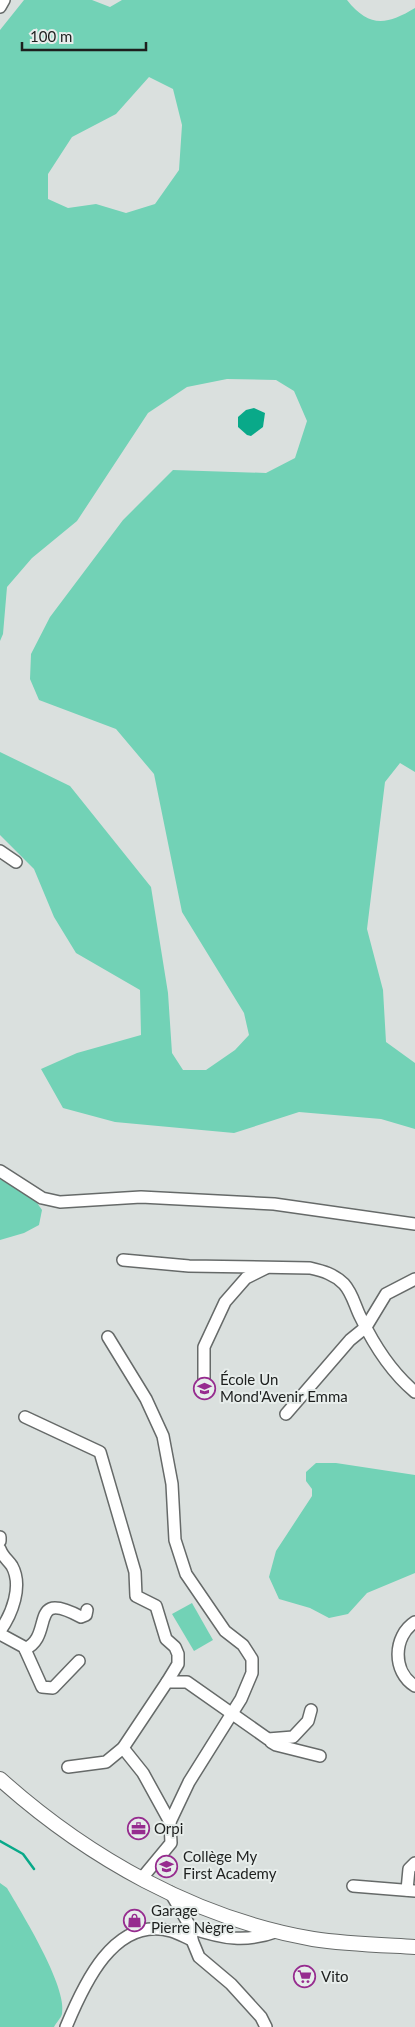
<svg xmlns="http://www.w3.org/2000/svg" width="415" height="2027" viewBox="0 0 415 2027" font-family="Lato,sans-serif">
  <rect width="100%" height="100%" fill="#dae0de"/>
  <!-- green -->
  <g fill="#72d2b6" fill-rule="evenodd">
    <path d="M24 0H92L110 7 122 0H347C369 28 387 25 415 8V772L400 763 385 782 367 929 383 990 386 1042 415 1063V1129L381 1119 299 1112 234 1133 115 1122 63 1108 41 1069 77 1053 141 1035 140 990 76 953 54 917 34 869 0 835V752L70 786 151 887 168 993 172 1053 183 1070H206L235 1050 249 1035 244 1013 182 912 154 774 116 729 39 700 30 679 31 654 50 617 123 520 173 470 266 473 295 458 307 421 294 391 276 380 227 379 187 387 148 413 77 521 32 558 7 587 3 634 0 641V30ZM149 77 173 89 182 125 179 170 155 204 126 213 96 204 68 208 48 199V174L72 137 116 114Z"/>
    <polygon points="0,1179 35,1200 42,1210 39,1225 24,1233 0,1240"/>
    <polygon points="316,1463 336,1463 415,1475 415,1573 367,1593 348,1614 329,1618 310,1608 279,1599 269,1577 276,1551 312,1496 312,1489 306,1481 306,1472"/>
    <polygon points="192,1603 213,1640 194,1651 172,1614"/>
    <path d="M0 1883 7 1888C21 1912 68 1987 62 2014 61 2018 56 2023 54 2027H0Z"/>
  </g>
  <!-- water -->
  <polygon fill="#09a989" points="254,408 265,413 263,427 251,436 247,435 238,427 238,417 246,410"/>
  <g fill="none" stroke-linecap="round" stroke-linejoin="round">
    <!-- stream -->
    <polyline stroke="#09a989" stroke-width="2.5" points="0,1841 23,1854 34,1869"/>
    <defs>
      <g id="minor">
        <polyline points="0,7 4,0"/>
        <polyline points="0,851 16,862"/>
        <polyline points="0,1171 42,1198 60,1202 141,1197 274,1204 415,1224"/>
        <path d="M123 1260 189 1266 310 1268C323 1271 334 1274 344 1284 353 1294 355 1307 361 1318 375 1347 391 1372 415 1392"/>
        <polyline points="108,1337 146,1399 163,1436 172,1484 175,1540 186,1574 225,1631 243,1645 252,1659 252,1673 241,1699 189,1782 170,1822 171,1843 142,1878"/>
        <polyline points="204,1392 204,1347 225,1302 246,1278 266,1268"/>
        <polyline points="286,1414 350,1340 366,1327 386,1294 415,1279"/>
        <polyline points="25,1417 100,1452 135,1572 136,1596 156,1606 166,1639 175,1647 178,1654 178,1664 167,1682"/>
        <polyline points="0,1537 0,1541"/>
        <path d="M0 1549C2 1556 8 1560 12 1566 23 1586 12 1614 0 1631"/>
        <path d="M415 1622C393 1636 392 1672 415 1686"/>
        <polyline points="0,1634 24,1647 42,1687 53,1688 79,1661"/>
        <path d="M25 1649C55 1636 27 1588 81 1617L86 1615 87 1610"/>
        <polyline points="271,1742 276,1745 320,1756"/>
        <polyline points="123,1748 143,1773 170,1822"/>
        <polyline points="68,1767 106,1762 123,1748 167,1682 187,1682 268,1739 293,1737 308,1721 311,1710"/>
        <polyline points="353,1886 415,1891"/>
        <polyline points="407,1890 409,1869 415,1863"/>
        <polyline points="170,1892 191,1928 192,1940 199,1957 231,1984 261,2017 266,2027"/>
        <path d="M191 1928C223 1939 246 1943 278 1931"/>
        <path d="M66 2027C83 1986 114 1915 171 1931 178 1933 185 1937 192 1940"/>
      </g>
      <path id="major" d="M0 1779C87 1857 196 1919 313 1939 346 1944 381 1945 415 1947"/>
    </defs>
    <!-- minor casing -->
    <use href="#minor" stroke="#666a69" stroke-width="14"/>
    <!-- major casing -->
    <use href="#major" stroke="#666a69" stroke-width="16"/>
    <!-- minor -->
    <use href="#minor" stroke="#fff" stroke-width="11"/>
    <!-- major -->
    <use href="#major" stroke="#fff" stroke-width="14"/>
  </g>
  <!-- icons -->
  <defs>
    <symbol id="school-ring" viewBox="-11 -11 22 22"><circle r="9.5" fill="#e7edeb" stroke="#962c8f" stroke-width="1.5"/><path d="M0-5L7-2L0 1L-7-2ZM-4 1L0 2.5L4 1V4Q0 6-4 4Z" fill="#962c8f"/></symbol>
    <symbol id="office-ring" viewBox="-11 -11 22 22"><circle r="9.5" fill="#e7edeb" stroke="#962c8f" stroke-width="1.5"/><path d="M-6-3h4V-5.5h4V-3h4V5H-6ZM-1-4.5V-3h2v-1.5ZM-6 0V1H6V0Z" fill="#962c8f"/></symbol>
    <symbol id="shop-ring" viewBox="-11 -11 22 22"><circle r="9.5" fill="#e7edeb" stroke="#962c8f" stroke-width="1.5"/><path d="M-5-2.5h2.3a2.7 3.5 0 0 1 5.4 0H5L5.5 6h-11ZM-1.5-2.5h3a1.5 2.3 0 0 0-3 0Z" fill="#962c8f"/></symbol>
    <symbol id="supermarket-ring" viewBox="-11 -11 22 22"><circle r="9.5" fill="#e7edeb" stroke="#962c8f" stroke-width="1.5"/><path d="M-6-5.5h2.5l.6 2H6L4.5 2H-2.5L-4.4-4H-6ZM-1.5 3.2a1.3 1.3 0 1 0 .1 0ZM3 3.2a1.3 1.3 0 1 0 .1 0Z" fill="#962c8f"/></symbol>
  </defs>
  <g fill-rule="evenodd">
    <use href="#school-ring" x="192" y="1376" width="25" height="25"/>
    <use href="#office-ring" x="126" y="1816" width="25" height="25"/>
    <use href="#school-ring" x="154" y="1854" width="25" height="25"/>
    <use href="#shop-ring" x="122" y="1908" width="25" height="25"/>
    <use href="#supermarket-ring" x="292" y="1964" width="25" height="25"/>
  </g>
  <g text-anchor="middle" stroke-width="4" stroke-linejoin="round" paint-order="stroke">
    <!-- poi labels -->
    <g font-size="15" fill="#1d1f1e" stroke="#e7edeb" text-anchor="start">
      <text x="220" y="1385">École Un<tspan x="220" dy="17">Mond'Avenir Emma</tspan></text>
      <text x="154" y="1834">Orpi</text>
      <text x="183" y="1862">Collège My<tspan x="183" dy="17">First Academy</tspan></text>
      <text x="151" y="1916">Garage<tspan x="151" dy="17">Pierre Nègre</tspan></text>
      <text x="321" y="1982">Vito</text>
    </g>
  </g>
  <!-- scale -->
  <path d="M22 42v8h124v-8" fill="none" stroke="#1d1f1e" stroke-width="2.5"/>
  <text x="30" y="42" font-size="15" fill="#1d1f1e" stroke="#e7edeb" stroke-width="4" paint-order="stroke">100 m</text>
</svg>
